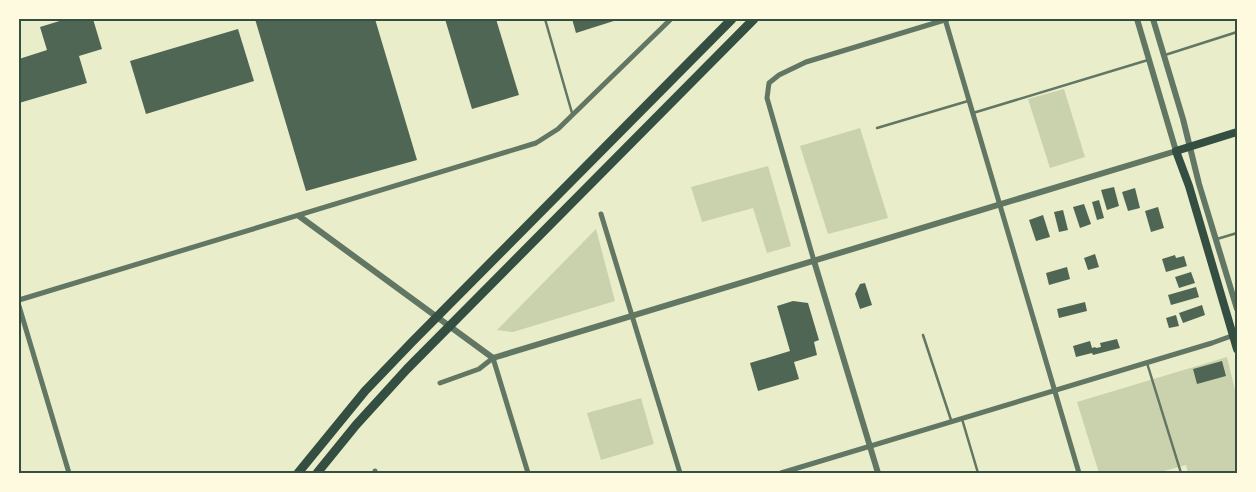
<svg xmlns="http://www.w3.org/2000/svg" width="1256" height="492" viewBox="0 0 1256 492" font-family="Cabin,sans-serif">
  <rect width="100%" height="100%" fill="#e9edc9"/>
  <!-- green -->
  <g fill="#cad2ad">
    <polygon points="1064,89 1085,157 1050,168 1028,99"/>
    <polygon points="860,128 888,218 828,234 800,146"/>
    <polygon points="768,166 791,246 767,253 753,208 702,222 691,187"/>
    <polygon points="596,229 615,301 513,332 497,330"/>
    <polygon points="1227,357 1237,398 1237,473 1188,473 1186,465 1157,473 1099,473 1077,402"/>
    <polygon points="641,398 654,444 601,460 587,413"/>
  </g>
  <!-- building -->
  <g fill="#4f6655">
    <polygon points="66,19 93,19 102,49 79,56 87,83 19,103 19,59 47,50 40,27"/>
    <polygon points="255,19 375,19 417,160 306,191"/>
    <polygon points="445,19 496,19 519,95 472,109"/>
    <polygon points="572,19 620,19 576,33"/>
    <polygon points="238,29 254,81 146,114 130,61"/>
    <polygon points="1114,187 1119,206 1107,210 1101,190"/>
    <polygon points="1135,188 1140,208 1128,211 1122,192"/>
    <polygon points="1099,200 1104,218 1097,220 1092,202"/>
    <polygon points="1084,204 1091,224 1080,228 1073,207"/>
    <polygon points="1158,207 1164,228 1151,232 1145,211"/>
    <polygon points="1063,210 1068,230 1059,232 1054,212"/>
    <polygon points="1043,215 1050,237 1036,241 1029,220"/>
    <polygon points="1095,254 1099,267 1088,270 1084,258"/>
    <polygon points="1175,255 1176,258 1184,256 1187,266 1166,272 1162,259"/>
    <polygon points="1067,267 1070,279 1049,285 1046,273"/>
    <polygon points="1191,272 1195,283 1179,288 1175,277"/>
    <polygon points="865,283 872,305 860,309 855,294 860,284"/>
    <polygon points="1196,287 1199,297 1171,305 1168,295"/>
    <polygon points="793,301 808,303 819,340 814,342 817,355 794,362 799,379 758,391 750,363 790,351 777,306"/>
    <polygon points="1085,302 1087,311 1059,318 1057,309"/>
    <polygon points="1202,305 1205,315 1183,323 1179,313"/>
    <polygon points="1176,315 1179,326 1169,328 1166,318"/>
    <polygon points="1117,339 1120,348 1093,355 1092,353 1076,357 1073,346 1090,341 1092,348 1095,347 1096,348 1101,347 1100,343"/>
    <polygon points="1222,361 1226,376 1197,384 1193,369"/>
  </g>
  <g fill="none" stroke-linecap="round" stroke-linejoin="round">
    <!-- service -->
    <g stroke="#617663" stroke-width="2.5">
      <polyline points="545,19 572,113"/>
      <polyline points="1165,55 1237,32"/>
      <polyline points="973,113 1148,60"/>
      <polyline points="877,128 968,101"/>
      <polyline points="1217,239 1237,233"/>
      <polyline points="923,335 951,420"/>
      <polyline points="1147,363 1181,473"/>
      <polyline points="962,419 978,473"/>
    </g>
    <!-- minor -->
    <g stroke="#617663" stroke-width="5">
      <polyline points="945,19 1079,473"/>
      <polyline points="601,214 680,473"/>
      <polyline points="814,261 767,98 769,83 779,75 806,62 948,19"/>
      <polyline points="19,300 536,143 558,129 671,19"/>
      <polyline points="19,306 69,473"/>
      <polyline points="440,383 479,369 493,358 528,473"/>
      <polyline points="375,471 375,473"/>
      <polyline points="781,473 1212,343 1237,334"/>
    </g>
    <!-- tertiary -->
    <g stroke="#617663" stroke-width="6">
      <polyline points="1153,19 1183,119 1199,184 1237,309"/>
      <polyline points="299,216 493,358 1176,151 1137,19"/>
      <polyline points="814,261 878,473"/>
    </g>
    <!-- primary -->
    <polyline stroke="#344e41" stroke-width="8" points="1237,132 1176,151 1189,186 1237,349"/>
    <!-- motorway -->
    <g stroke="#344e41" stroke-width="9">
      <polyline points="298,473 365,391 412,342 732,19"/>
      <polyline points="317,473 356,425 407,369 754,19"/>
    </g>
    <!-- rail -->
    <polyline stroke="#7c8e77" stroke-width="3" points="19,20 20,19"/>
  </g>
  <!-- border -->
  <rect width="1256" height="492" fill="none" stroke="#fefae0" stroke-width="40"/>
  <rect x="20" y="20" width="1216" height="452" fill="none" stroke="#344e41" stroke-width="2"/>
</svg>
